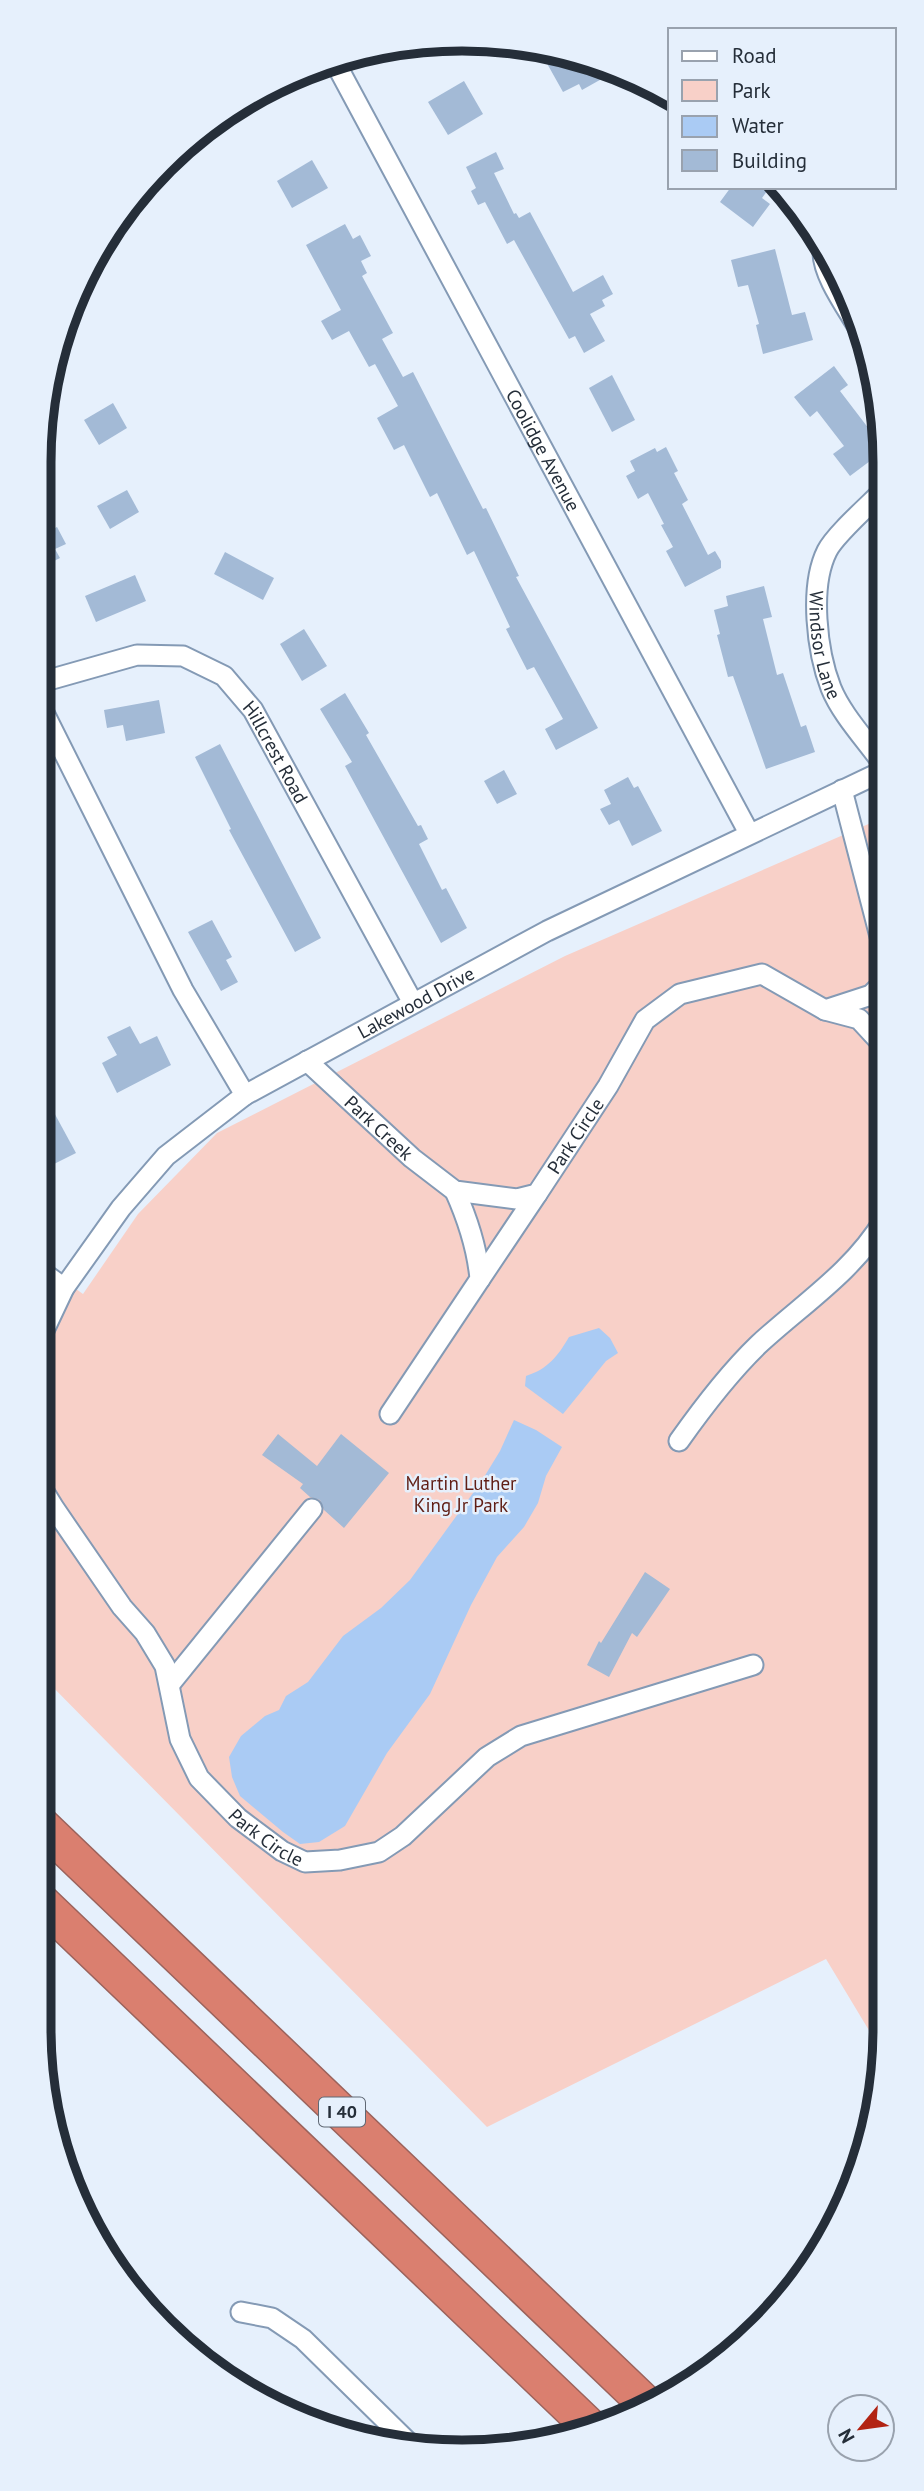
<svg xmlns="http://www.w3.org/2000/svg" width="924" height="2491" viewBox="0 0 924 2491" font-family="'PT Sans',sans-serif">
  <rect width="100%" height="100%" fill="#e6f0fc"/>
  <!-- green -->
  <polygon fill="#f8d0c8" points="880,819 883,825 885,2029 882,2052 826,1959 487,2127 39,1673 38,1252 51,1271 83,1294 138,1214 217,1133 565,956"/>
  <!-- water -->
  <g fill="#aacbf4">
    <path d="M599 1328 610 1338 618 1353 606 1361 563 1414 525 1386 526 1376C548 1369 558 1356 569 1337Z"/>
    <polygon points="514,1420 536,1430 562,1447 546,1476 538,1503 524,1527 497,1557 471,1605 430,1694 387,1753 345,1826 319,1842 300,1844 283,1832 240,1796 232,1777 229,1757 241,1736 265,1716 279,1710 286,1696 308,1682 343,1636 381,1608 410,1580 481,1482 500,1451"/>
  </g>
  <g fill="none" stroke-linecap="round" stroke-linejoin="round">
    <!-- stream -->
    <polyline stroke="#aacbf4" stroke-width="6" points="50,2099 53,2083"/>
  </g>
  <!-- building -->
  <g fill="#a3bad6">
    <polygon points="540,51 572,53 614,72 582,90 579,84 563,92"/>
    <polygon points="464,81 483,114 448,135 428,102"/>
    <polygon points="496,152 504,169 494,173 514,214 516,213 519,218 530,212 573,292 603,275 613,294 602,300 605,306 590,314 605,341 584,353 575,336 569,339 514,240 507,244 485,202 478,205 471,191 476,188 466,167"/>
    <polygon points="312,160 328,188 292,208 277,181"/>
    <polygon points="731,187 770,187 762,198 770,204 753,227 720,202"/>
    <polygon points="345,224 353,239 360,235 371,256 361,261 367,273 362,276 393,333 382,339 403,377 413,372 483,509 486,508 519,576 516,577 598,728 556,750 545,729 563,719 534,667 527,670 506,629 510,627 474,551 467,555 437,493 430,497 404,445 394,450 377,418 398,406 375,364 369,367 349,331 332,340 321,321 341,310 306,245"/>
    <polygon points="775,249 792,315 805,312 813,340 763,354 756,325 759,324 748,285 738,287 731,260"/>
    <polygon points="834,366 848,385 840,391 882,446 882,452 850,476 833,454 844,446 817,411 810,417 794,397"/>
    <polygon points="612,375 635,420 612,432 589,388"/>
    <polygon points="113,403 127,428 99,445 84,420"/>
    <polygon points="666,447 678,471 674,473 688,500 682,504 708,555 715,551 721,561 721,568 685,587 666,551 673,547 661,525 664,524 648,493 638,499 626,476 635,471 630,461 655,448 657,452"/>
    <polygon points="127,490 139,512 110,529 97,506"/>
    <polygon points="38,516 47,532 57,527 66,544 55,549 60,558 38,569"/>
    <polygon points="225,552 274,578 263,600 214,574"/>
    <polygon points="135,575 146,601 96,622 85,596"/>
    <polygon points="764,586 772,617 763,619 777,675 783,673 801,727 806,725 815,752 766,769 733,676 728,677 717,635 720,634 714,610 728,606 726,596"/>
    <polygon points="304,629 327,666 302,681 280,644"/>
    <polygon points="345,693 369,733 366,735 418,826 421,825 428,839 419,844 442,890 446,888 467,928 441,943 345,766 352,762 320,709"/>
    <polygon points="159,700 165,733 126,741 123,725 107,728 104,710"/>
    <polygon points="220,744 321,938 295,952 229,830 231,829 195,757"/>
    <polygon points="504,770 517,794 497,804 484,781"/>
    <polygon points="628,777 634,788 638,786 662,831 632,846 619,820 609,825 600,809 611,804 604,790"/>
    <polygon points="212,920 232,957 226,960 238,982 221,991 188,932"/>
    <polygon points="130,1026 140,1044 157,1036 171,1065 117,1093 102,1063 117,1055 107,1037"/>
    <polygon points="38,1083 76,1153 38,1172"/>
    <polygon points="278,1434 317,1466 341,1434 389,1473 344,1528 324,1510 320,1500 310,1497 300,1488 303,1484 262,1455"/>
    <polygon points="645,1572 670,1589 637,1637 632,1633 609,1677 587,1665 599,1641 601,1643"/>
  </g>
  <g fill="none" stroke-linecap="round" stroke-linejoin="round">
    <defs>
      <g id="street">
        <path id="s1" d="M337 66 749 833"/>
        <path d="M823 251C822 276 850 312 862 334"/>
        <path id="s2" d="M882 492C868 506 835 535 827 551 809 587 817 652 831 688 842 715 866 740 883 764"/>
        <path id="s3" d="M38 683 137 655 183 656 224 676 253 710 413 1003"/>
        <polyline points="38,701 183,990 245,1095"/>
        <polyline points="842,790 883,948"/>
        <polyline points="825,1010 871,995 883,983"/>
        <path id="s4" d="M307 1061 412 1158 455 1191 517 1199 537 1194 608 1086 645 1020 680 994 762 974 825 1010 859 1019 883 1045"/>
        <polyline points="38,1269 64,1288"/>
        <polyline points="480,1279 537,1194"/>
        <path id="s5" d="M38 1343 64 1288 121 1208 166 1156 245 1095 547 931 883 771"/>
        <path d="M390 1414 480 1279C477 1247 468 1220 455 1191"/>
        <path d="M679 1441C703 1407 728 1374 758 1345 801 1305 853 1272 884 1220"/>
        <path id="s6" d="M38 1482 54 1508 122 1607 145 1633 165 1666 180 1739 199 1778 238 1818 282 1851 305 1862 340 1860 379 1852 403 1836 487 1757 521 1736 753 1665"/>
        <polyline points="170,1684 312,1509"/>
        <polyline points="241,2312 272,2318 303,2339 415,2449"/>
      </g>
      <g id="highway">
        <polyline points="38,1822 645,2403"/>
        <polyline points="38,1899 589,2426"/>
      </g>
    </defs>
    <!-- street casing -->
    <use href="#street" stroke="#849ab5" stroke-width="23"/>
    <!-- highway casing -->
    <use href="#highway" stroke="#9b635c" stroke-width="38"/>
    <!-- street -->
    <use href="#street" stroke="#fff" stroke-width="19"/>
    <!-- highway -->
    <use href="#highway" stroke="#da7f6f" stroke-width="35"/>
  </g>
  <g text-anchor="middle" stroke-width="5" stroke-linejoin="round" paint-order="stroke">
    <!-- shield labels -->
    <rect fill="#e6f0fc" stroke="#5f6874" stroke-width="2" x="319" y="2097.5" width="46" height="29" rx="5"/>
    <g font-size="18" font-weight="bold" fill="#252e39">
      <text x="342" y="2118">I 40</text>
    </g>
    <!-- street labels -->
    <g font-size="19" fill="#252e39" stroke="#e6f0fc">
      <text dy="7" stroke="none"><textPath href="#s1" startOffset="436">Coolidge Avenue</textPath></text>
      <text dy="7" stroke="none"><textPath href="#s2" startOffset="177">Windsor Lane</textPath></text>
      <text dy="7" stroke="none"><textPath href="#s3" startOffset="287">Hillcrest Road</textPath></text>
      <text dy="7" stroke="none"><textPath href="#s5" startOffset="522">Lakewood Drive</textPath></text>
      <text dy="7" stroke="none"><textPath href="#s4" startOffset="98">Park Creek</textPath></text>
      <text dy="7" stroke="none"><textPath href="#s4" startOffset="350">Park Circle</textPath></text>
      <text dy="7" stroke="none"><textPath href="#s6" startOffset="432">Park Circle</textPath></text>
    </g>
    <!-- park labels -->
    <g font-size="19" fill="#601e15" stroke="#e6f0fc">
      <text x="461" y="1490">Martin Luther<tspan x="461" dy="22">King Jr Park</tspan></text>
    </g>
  </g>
  <!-- crop -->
  <path d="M0 0H924V2491H0ZM462 51H462A411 411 0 0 1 873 462V2029A411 411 0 0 1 462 2440H462A411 411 0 0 1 51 2029V462A411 411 0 0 1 462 51Z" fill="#e6f0fc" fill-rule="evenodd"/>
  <path fill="none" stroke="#252e39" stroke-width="9" d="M462 51H462A411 411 0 0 1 873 462V2029A411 411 0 0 1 462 2440H462A411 411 0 0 1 51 2029V462A411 411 0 0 1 462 51Z"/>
  <!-- legend -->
  <rect x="668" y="28" width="228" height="161" fill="#e6f0fc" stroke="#99a2ae" stroke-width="2"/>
  <rect x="682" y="51" width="35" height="10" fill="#ffffff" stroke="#99a2ae" stroke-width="2"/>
  <text x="732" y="63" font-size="21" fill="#252e39">Road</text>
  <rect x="682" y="80" width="35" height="21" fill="#f8d0c8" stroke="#99a2ae" stroke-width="2"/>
  <text x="732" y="98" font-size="21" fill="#252e39">Park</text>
  <rect x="682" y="116" width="35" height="21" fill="#aacbf4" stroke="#99a2ae" stroke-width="2"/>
  <text x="732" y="133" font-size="21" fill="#252e39">Water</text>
  <rect x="682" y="150" width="35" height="21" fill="#a3bad6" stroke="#99a2ae" stroke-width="2"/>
  <text x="732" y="168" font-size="21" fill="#252e39">Building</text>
  <!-- north arrow -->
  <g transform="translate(861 2428) rotate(241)"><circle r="33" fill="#e6f0fc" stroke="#99a2ae" stroke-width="2"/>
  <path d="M0-5L12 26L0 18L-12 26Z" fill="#b22313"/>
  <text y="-10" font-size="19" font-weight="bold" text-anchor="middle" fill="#252e39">N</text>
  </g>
</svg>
